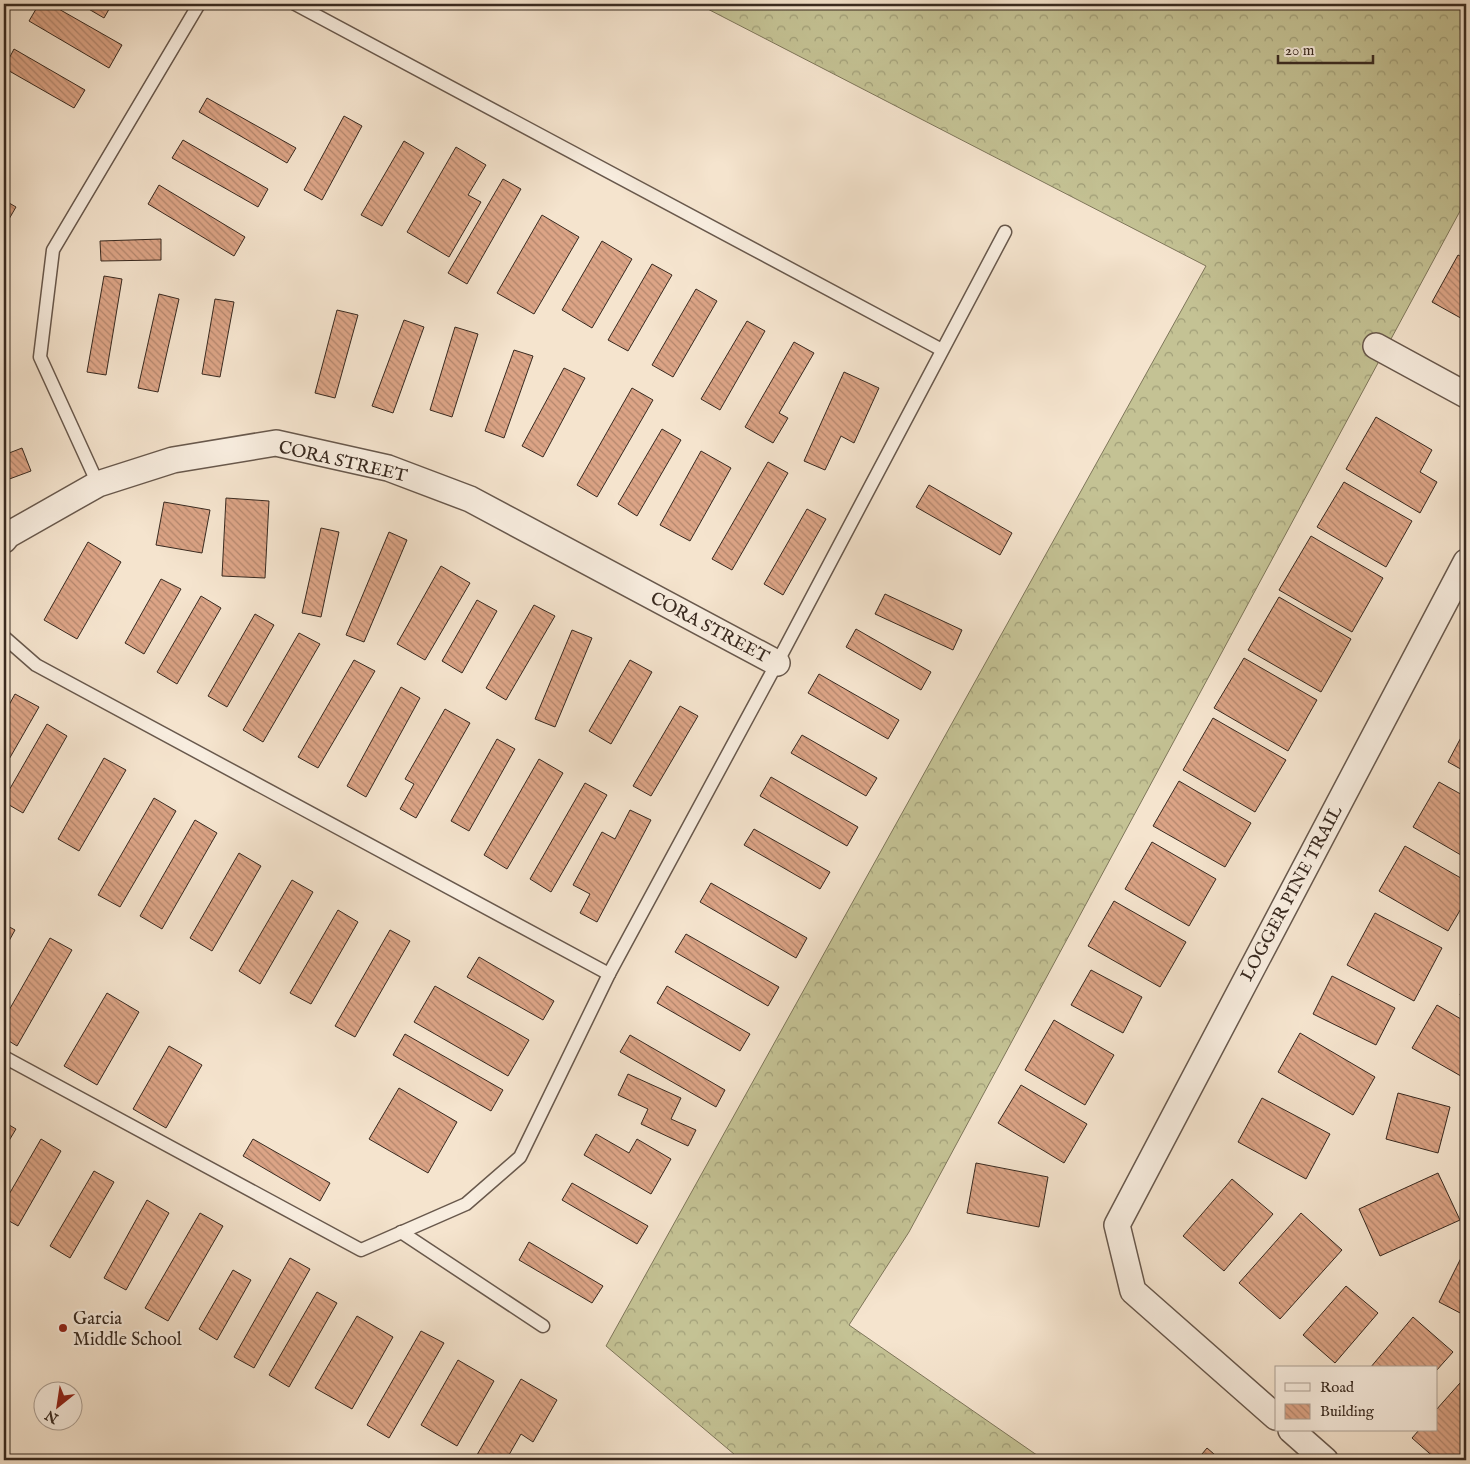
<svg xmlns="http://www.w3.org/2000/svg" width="1470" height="1464" viewBox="0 0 1470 1464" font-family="'IM FELL English',serif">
  <defs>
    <pattern id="forest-crowns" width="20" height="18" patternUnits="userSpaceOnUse" patternTransform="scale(1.25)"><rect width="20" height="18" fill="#c4c294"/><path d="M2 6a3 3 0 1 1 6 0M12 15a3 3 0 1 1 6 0" fill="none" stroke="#a09e78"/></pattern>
    <pattern id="building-back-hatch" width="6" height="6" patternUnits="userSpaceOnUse" patternTransform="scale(1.25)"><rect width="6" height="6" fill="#dca486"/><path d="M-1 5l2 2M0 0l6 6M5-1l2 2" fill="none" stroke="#b3866d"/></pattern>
  </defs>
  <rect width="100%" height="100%" fill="#f5e4ce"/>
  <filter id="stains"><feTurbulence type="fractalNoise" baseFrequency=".004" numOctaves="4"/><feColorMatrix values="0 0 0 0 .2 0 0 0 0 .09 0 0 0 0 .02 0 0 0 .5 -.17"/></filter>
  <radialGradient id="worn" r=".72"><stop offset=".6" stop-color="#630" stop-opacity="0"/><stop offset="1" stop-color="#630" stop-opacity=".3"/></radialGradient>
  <!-- forest -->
  <polygon fill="url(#forest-crowns)" stroke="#7e765a" points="698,4 1466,4 1466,200 909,1232 849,1325 1044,1460 741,1460 606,1346 1206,266"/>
  <!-- building -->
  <g fill="url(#building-back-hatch)" stroke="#392a20">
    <polygon points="39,4 50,4 122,45 109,68 29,21"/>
    <polygon points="80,4 112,4 104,18"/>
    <polygon points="14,49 85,90 74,108 4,68"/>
    <polygon points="207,98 296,148 287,163 199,112"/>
    <polygon points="344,116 362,126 322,200 304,190"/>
    <polygon points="183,140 268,189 258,207 172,158"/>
    <polygon points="404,141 424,153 382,226 361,215"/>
    <polygon points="456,147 486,165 468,195 481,202 449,257 407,232"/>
    <polygon points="503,179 521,189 467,284 448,273"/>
    <polygon points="159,185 245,237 234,256 148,204"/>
    <polygon points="4,200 16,207 5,226 4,226"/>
    <polygon points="542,215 579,237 534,314 497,293"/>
    <polygon points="161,239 161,260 101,261 100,241"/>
    <polygon points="602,241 632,259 592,328 562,310"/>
    <polygon points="1458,255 1466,259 1466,321 1432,302"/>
    <polygon points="652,264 672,275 628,351 608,340"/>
    <polygon points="104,276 122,279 106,375 87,372"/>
    <polygon points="696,289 717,301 673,377 652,365"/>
    <polygon points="159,294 179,299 158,392 138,388"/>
    <polygon points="215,299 234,302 220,377 202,374"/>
    <polygon points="337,310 358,315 335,398 315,393"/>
    <polygon points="404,320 424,327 393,413 372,406"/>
    <polygon points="747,321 765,331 720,410 701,399"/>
    <polygon points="455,327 478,334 452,417 430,410"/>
    <polygon points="794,342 814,353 779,413 788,418 773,443 745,427"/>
    <polygon points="514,350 533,356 504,438 485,431"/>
    <polygon points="564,368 585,378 543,457 522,446"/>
    <polygon points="844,372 879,388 854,443 841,436 825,470 804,461"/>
    <polygon points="632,388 653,400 597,497 577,485"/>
    <polygon points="1376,417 1432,450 1420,472 1437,482 1420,513 1346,469"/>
    <polygon points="662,429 681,440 637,516 618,504"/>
    <polygon points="22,448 31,471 4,481 4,455"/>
    <polygon points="701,451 731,468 690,541 660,525"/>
    <polygon points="768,462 788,473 732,570 712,559"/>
    <polygon points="1344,482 1412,521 1386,567 1317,527"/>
    <polygon points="929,485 1012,533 1000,555 916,507"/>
    <polygon points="226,498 269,501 265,578 222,576"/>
    <polygon points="164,502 210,510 202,553 156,545"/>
    <polygon points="807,509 826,519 783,595 764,584"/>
    <polygon points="321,528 339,532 321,617 302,613"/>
    <polygon points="389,532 407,540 364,642 346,635"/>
    <polygon points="1311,536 1383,578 1352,632 1279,590"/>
    <polygon points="88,542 121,562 77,639 44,620"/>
    <polygon points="441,566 470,583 425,660 397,644"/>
    <polygon points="161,579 181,589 144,654 125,643"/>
    <polygon points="885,594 962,630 953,650 875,614"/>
    <polygon points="201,596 221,608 177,684 157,672"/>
    <polygon points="1279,597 1351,639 1321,692 1248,650"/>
    <polygon points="477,600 497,611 462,673 442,661"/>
    <polygon points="534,605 555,616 506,700 486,688"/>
    <polygon points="255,614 274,625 227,707 208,696"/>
    <polygon points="856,629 931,672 921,690 846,647"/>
    <polygon points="572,630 592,638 555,727 535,719"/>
    <polygon points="299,633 320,644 263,742 243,730"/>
    <polygon points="1244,658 1317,700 1288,751 1214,708"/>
    <polygon points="354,660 375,671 318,768 298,757"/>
    <polygon points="630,660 652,672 611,744 589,731"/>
    <polygon points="819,674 899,720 888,739 808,693"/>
    <polygon points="401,687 420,698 366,797 347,786"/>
    <polygon points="15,694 39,707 4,768 4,714"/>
    <polygon points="680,706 698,716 651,796 633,786"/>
    <polygon points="445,709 470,723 416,818 400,809 414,784 405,779"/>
    <polygon points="1213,718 1286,760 1255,812 1183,770"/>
    <polygon points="47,724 67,736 23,813 4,802 4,799"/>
    <polygon points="1466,728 1466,772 1448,762"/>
    <polygon points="802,735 877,778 866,796 791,753"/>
    <polygon points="497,739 515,749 469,831 451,821"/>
    <polygon points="104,758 126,770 79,851 58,839"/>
    <polygon points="539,759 563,773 507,869 484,855"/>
    <polygon points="771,777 858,827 847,846 760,796"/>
    <polygon points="1179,781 1251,823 1225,867 1153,826"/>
    <polygon points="1439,782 1466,797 1466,858 1413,827"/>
    <polygon points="585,783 607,795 551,892 530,879"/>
    <polygon points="154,798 176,811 120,907 98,895"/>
    <polygon points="630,810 651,820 597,922 580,913 590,894 573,885 602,832 615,839"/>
    <polygon points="195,820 217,833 162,929 140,916"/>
    <polygon points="754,829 830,872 820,889 744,845"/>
    <polygon points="1152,842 1216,879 1189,926 1125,889"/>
    <polygon points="1405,846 1466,881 1466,900 1448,931 1379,891"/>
    <polygon points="239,853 261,866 212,951 190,938"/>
    <polygon points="292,880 313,892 260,984 239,971"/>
    <polygon points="711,883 807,938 796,958 700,902"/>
    <polygon points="1114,901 1186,942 1160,987 1088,946"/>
    <polygon points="338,910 358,922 311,1004 290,993"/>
    <polygon points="1375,913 1442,948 1414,1001 1347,965"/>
    <polygon points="4,924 15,930 4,950"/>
    <polygon points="390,930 410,941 355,1037 335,1026"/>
    <polygon points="686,934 779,987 768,1006 675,952"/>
    <polygon points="50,938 72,950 17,1046 4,1038 4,1019"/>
    <polygon points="479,957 554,1001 543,1020 467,977"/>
    <polygon points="1091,970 1142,997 1123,1033 1071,1005"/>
    <polygon points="1332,976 1395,1008 1376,1045 1313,1014"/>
    <polygon points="1466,984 1466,998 1460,995"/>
    <polygon points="435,986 529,1040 508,1076 414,1022"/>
    <polygon points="667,986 750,1034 740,1051 657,1003"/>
    <polygon points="107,993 139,1012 97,1085 64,1066"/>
    <polygon points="1437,1005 1466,1022 1466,1079 1412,1048"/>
    <polygon points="1054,1020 1114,1055 1085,1105 1025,1070"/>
    <polygon points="1300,1033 1375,1077 1353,1115 1278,1072"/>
    <polygon points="405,1034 503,1090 491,1111 393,1055"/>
    <polygon points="630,1035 725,1090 716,1107 620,1052"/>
    <polygon points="169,1046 202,1065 166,1128 133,1109"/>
    <polygon points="628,1074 681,1098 671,1119 696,1130 688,1146 641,1124 648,1109 618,1095"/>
    <polygon points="1021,1085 1087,1124 1064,1163 998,1123"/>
    <polygon points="399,1088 457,1122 428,1173 369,1139"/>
    <polygon points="1398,1093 1450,1107 1438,1153 1386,1139"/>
    <polygon points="1262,1098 1330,1134 1306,1179 1238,1142"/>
    <polygon points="4,1122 16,1129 4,1149"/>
    <polygon points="596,1134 629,1153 637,1139 671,1159 651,1194 584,1155"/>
    <polygon points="41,1139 61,1151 18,1226 4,1218 4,1203"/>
    <polygon points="253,1139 330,1183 320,1201 243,1156"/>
    <polygon points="976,1163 1048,1177 1039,1227 967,1213"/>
    <polygon points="94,1171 114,1182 70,1258 50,1246"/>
    <polygon points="1438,1173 1460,1220 1380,1256 1359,1209"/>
    <polygon points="1232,1179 1273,1214 1224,1271 1183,1236"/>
    <polygon points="572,1183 648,1226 637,1244 562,1200"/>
    <polygon points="147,1200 169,1213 126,1290 104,1278"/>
    <polygon points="200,1213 223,1226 168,1321 145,1308"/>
    <polygon points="1301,1213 1342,1250 1280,1319 1239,1283"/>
    <polygon points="529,1242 603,1286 592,1303 519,1260"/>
    <polygon points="1466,1248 1466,1316 1439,1302"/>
    <polygon points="290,1258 310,1269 254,1368 234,1357"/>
    <polygon points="233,1270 251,1280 217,1340 199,1329"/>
    <polygon points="1346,1286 1378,1313 1335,1363 1303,1335"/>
    <polygon points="317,1292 337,1303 289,1387 269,1375"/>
    <polygon points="357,1316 393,1337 352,1409 315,1388"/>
    <polygon points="1413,1317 1453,1352 1436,1371 1436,1368 1370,1368"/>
    <polygon points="421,1331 444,1343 389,1438 367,1425"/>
    <polygon points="458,1360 494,1381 457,1446 421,1425"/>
    <polygon points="521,1379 557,1400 533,1442 521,1434 506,1460 474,1460"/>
    <polygon points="1460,1383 1466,1389 1466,1454 1460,1460 1437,1460 1412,1438 1419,1430 1436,1430 1436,1410"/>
    <polygon points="1207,1448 1221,1460 1197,1460"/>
  </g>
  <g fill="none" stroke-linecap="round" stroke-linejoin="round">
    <defs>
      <g id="lane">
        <polyline points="295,4 942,350"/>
        <polyline points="98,484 40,357 53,250 199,4"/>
        <polyline points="4,637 36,665 609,974"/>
        <polyline points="4,1057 361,1250 466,1204 520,1157 609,974 777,663 1005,232"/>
        <polyline points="401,1232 543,1326"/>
      </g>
      <g id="street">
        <polyline points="1376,346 1466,395"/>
        <polyline points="4,540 8,535 98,484 173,460 276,443 388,468 470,499 777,663"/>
        <polyline points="1276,1417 1133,1291 1117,1225 1466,562"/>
        <polyline points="1291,1430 1325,1460"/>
      </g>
    </defs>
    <!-- lane casing -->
    <use href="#lane" stroke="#68584c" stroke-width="15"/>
    <!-- street casing -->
    <use href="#street" stroke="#68584c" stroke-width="28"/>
    <!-- lane -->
    <use href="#lane" stroke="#f8eddf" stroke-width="12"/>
    <!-- street -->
    <use href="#street" stroke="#f8eddf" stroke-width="25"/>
  </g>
  <!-- markers -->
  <circle fill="#8f2418" stroke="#f8eddf" stroke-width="2" cx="63" cy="1328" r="5"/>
  <g text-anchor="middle" stroke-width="4.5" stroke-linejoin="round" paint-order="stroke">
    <!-- street labels -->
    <g font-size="18" fill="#392a20" stroke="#f8eddf">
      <text transform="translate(343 461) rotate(13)" y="6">CORA STREET</text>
      <text transform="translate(710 627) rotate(28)" y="6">CORA STREET</text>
      <text transform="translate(1291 893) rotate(-62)" y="6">LOGGER PINE TRAIL</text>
    </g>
    <!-- poi labels -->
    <g font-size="18" fill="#392a20" stroke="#f8eddf" text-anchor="start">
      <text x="73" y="1324">Garcia<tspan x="73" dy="21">Middle School</tspan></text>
    </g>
  </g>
  <!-- margin -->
  <rect width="1470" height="1464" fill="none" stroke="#f5e4ce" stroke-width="20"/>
  <rect x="5" y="5" width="1460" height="1454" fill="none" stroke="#392a20" stroke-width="2.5"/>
  <rect x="10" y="10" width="1450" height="1444" fill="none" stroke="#392a20"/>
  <!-- legend -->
  <rect x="1275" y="1366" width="162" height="65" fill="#f8eddf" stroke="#ac9f93"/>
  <rect x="1285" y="1383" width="25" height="8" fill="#f8eddf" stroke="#ac9f93"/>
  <text x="1320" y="1392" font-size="15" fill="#392a20">Road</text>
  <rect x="1285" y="1404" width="25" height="15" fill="url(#building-back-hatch)" stroke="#ac9f93"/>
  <text x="1320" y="1416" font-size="15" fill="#392a20">Building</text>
  <!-- north arrow -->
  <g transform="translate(58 1406) rotate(210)"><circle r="24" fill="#f8eddf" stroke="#ac9f93"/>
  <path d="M0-4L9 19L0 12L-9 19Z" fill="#8f2418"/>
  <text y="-8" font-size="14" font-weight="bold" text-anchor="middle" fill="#392a20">N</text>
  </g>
  <!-- scale -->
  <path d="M1278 55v8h95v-8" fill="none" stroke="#392a20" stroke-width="2.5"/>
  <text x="1285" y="55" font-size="15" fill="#392a20" stroke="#f8eddf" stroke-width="4" paint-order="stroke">20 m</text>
  <rect width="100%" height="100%" filter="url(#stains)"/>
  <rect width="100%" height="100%" fill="url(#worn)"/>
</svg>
